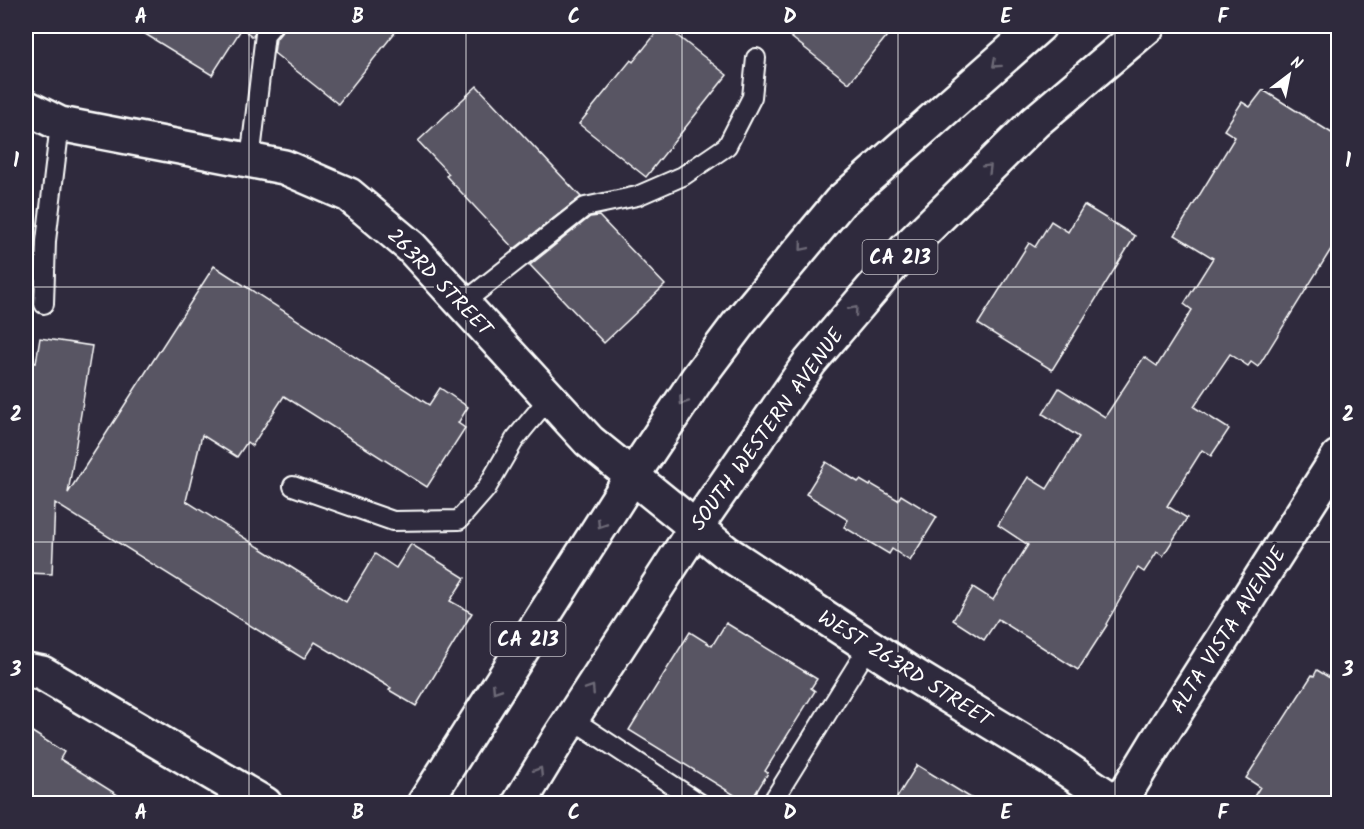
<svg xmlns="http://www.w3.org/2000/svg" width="1364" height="829" viewBox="0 0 1364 829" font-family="Kalam,sans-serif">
  <rect width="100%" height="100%" fill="#2f2a3d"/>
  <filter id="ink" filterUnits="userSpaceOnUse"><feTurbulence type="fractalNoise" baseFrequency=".0167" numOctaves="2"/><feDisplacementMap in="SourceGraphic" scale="12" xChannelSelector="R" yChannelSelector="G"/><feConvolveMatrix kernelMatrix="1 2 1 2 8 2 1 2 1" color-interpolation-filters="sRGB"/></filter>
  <g filter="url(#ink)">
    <!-- building -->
    <g fill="#595564" stroke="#fff" stroke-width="1.5">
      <polygon points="132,26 257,26 253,37 242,28 212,75"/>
      <polygon points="283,26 400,26 338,104 274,53 276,39 281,33"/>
      <polygon points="662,26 665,26 727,75 646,177 579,124 631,60 633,62"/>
      <polygon points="777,26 895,26 849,83"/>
      <polygon points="477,86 581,197 514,249 446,176 449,174 418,141"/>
      <polygon points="1263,90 1338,137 1338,238 1258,367 1251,362 1248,366 1230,354 1194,407 1229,429 1211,456 1202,450 1167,506 1187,518 1163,556 1157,552 1144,572 1138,568 1106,624 1107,625 1078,670 998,619 984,640 953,620 973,587 993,600 1028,545 998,525 1028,477 1047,489 1079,437 1043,414 1059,388 1105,417 1144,357 1157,366 1192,310 1184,304 1213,258 1175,235 1235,137 1224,130 1242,102 1250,107"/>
      <polygon points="1084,205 1135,236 1052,370 978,324 1029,243 1035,247 1051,221 1068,232"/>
      <polygon points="599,216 665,285 604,343 530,265 590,217"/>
      <polygon points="214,266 429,405 440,388 468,407 458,423 465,428 427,487 284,396 252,446 247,442 237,457 202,435 186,501 346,602 375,554 396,568 411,544 465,578 450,601 472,613 416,706 389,690 391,688 315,642 304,659 55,503 52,574 26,573 26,361 36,363 40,338 92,346 68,493"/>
      <polygon points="826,462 858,482 860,480 870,486 871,484 898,500 901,495 937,517 910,561 892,549 889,554 844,527 848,520 806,494"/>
      <polygon points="726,623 817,679 811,688 815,691 765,771 768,773 749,804 629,730 690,632 712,646"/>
      <polygon points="1317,670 1338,683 1338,804 1249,804 1260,787 1246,778 1312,675 1314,676"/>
      <polygon points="26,728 64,752 60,759 132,804 26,804"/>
      <polygon points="917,765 981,804 893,804"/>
    </g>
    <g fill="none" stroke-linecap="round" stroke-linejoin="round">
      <defs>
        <g id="service">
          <polyline points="250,161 265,34 272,26"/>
          <polyline points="463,303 585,207 637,196 683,176 727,146 752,97 756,58"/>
          <polyline points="44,304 46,241 60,124"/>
          <polyline points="293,486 393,521 459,520 486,489 515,439 549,398"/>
          <polyline points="572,719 701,804"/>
          <polyline points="771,804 869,646"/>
        </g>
        <g id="minor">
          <polyline points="26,107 60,124 284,167 349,195 411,247 589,441 727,553 907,671 1052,759 1118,804"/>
          <polyline points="26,670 42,673 265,804"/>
          <polyline points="1119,804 1156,743 1338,457"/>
        </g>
        <g id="primary">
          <polyline points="424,804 633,475 697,379 739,323 840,202 1039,26"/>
          <polyline points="519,804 559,738 696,527 810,362 907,248 1035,122 1148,26"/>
        </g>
      </defs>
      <!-- service casing -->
      <use href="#service" stroke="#fff" stroke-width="22"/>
      <!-- minor casing -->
      <use href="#minor" stroke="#fff" stroke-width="38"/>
      <!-- primary casing -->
      <use href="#primary" stroke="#fff" stroke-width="38"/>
      <!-- service -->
      <use href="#service" stroke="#2f2a3d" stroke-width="18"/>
      <!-- minor -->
      <use href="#minor" stroke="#2f2a3d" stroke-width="33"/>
      <!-- primary -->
      <use href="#primary" stroke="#2f2a3d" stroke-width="33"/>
    </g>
    <!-- one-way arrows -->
    <defs><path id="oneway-chevron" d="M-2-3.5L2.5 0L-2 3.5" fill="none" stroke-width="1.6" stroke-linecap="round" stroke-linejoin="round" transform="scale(1.5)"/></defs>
    <g stroke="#6d6a77">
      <use href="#oneway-chevron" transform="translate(996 64) rotate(138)"/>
      <use href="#oneway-chevron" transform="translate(988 168) rotate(-45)"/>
      <use href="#oneway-chevron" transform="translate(803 247) rotate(130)"/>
      <use href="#oneway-chevron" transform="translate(854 310) rotate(-49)"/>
      <use href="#oneway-chevron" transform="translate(683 401) rotate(124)"/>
      <use href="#oneway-chevron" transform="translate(601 524) rotate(123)"/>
      <use href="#oneway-chevron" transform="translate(496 689) rotate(123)"/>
      <use href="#oneway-chevron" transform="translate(591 689) rotate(-57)"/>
      <use href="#oneway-chevron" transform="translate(539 771) rotate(-58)"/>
    </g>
  </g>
  <!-- grid -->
  <path fill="none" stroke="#fff" stroke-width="1.5" stroke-opacity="0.55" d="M249 26V804M466 26V804M682 26V804M898 26V804M1115 26V804M26 287H1338M26 542H1338"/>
  <g text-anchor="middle" stroke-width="6" stroke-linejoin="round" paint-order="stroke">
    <!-- shield labels -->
    <g fill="#2f2a3d" stroke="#c1bfc5" stroke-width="1.5">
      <rect x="862.5" y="240" width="75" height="34" rx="4.5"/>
      <rect x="490.5" y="622" width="75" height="34" rx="4.5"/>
    </g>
    <g font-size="20" font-weight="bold" fill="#fff">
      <text x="900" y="264">CA 213</text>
      <text x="528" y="646">CA 213</text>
    </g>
    <!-- street labels -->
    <g font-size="21" fill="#fff" stroke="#2f2a3d">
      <text transform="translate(440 282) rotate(46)" y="7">263RD STREET</text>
      <text transform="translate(767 429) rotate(-54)" y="7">SOUTH WESTERN AVENUE</text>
      <text transform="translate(1228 630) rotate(-57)" y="7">ALTA VISTA AVENUE</text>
      <text transform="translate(905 668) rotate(32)" y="7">WEST 263RD STREET</text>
    </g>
  </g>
  <!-- margin -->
  <rect width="1364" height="829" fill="none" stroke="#2f2a3d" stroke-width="66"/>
  <!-- north arrow -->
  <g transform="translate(1289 75) rotate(32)" stroke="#2f2a3d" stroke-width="4.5" paint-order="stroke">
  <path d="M0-4.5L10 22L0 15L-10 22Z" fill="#ffffff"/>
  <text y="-9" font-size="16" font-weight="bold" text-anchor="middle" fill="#ffffff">N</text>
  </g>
  <rect x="33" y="33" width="1298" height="763" fill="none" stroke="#fff" stroke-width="2"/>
  <g font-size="20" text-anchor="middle" font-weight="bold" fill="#fff">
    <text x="141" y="23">A</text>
    <text x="358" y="23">B</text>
    <text x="574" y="23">C</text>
    <text x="790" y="23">D</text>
    <text x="1006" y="23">E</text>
    <text x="1223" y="23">F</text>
    <text x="16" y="167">1</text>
    <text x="1348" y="167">1</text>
    <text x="16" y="421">2</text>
    <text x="1348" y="421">2</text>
    <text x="16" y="676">3</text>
    <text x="1348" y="676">3</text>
    <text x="141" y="819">A</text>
    <text x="358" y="819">B</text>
    <text x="574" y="819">C</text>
    <text x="790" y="819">D</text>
    <text x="1006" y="819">E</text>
    <text x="1223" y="819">F</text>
  </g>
</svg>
